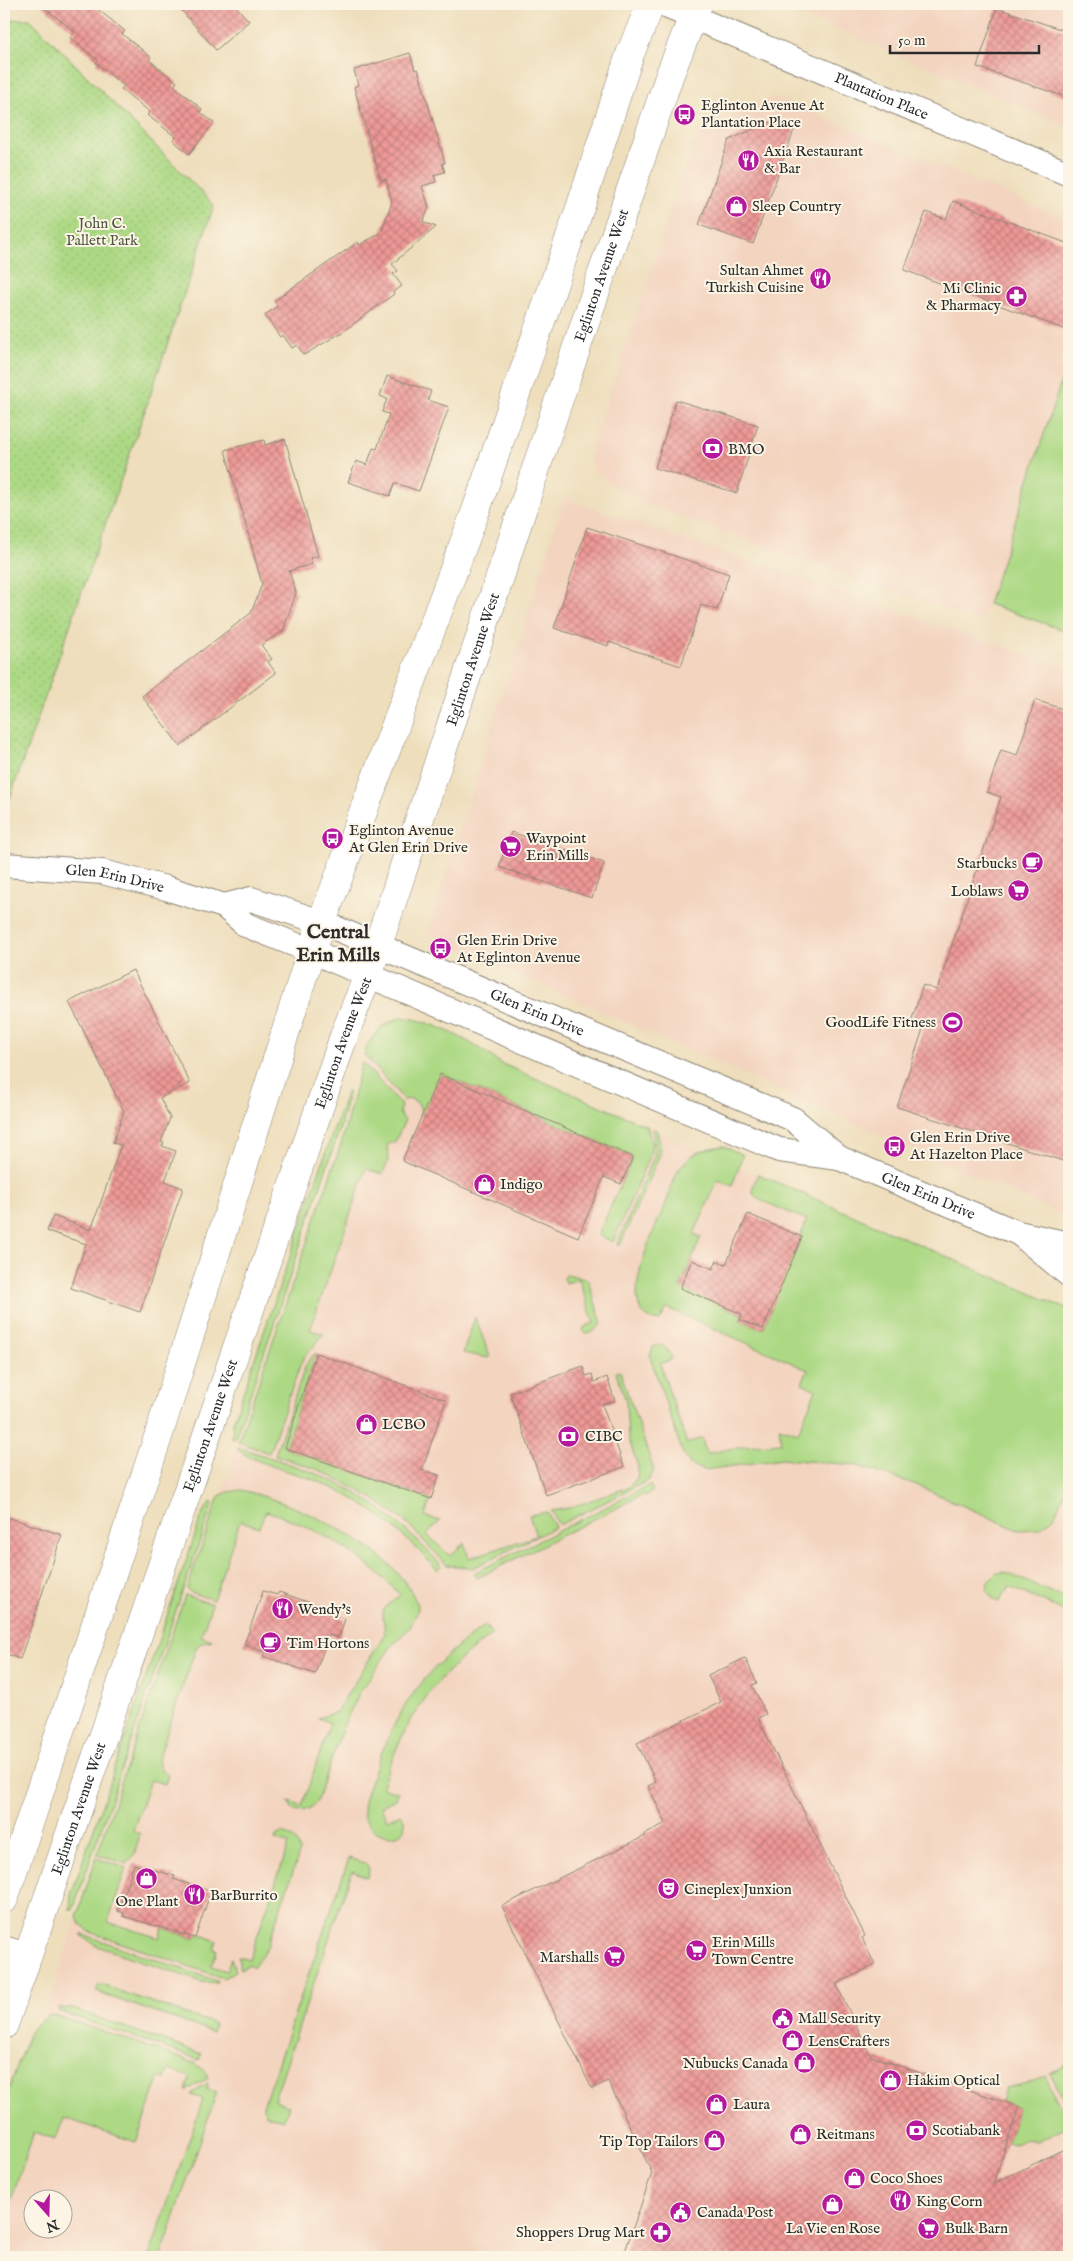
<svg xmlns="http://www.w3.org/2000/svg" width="1073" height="2261" viewBox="0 0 1073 2261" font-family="'IM FELL English',serif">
  <defs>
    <pattern id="park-dots" width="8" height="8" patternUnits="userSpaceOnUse" patternTransform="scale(1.25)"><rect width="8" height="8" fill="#add985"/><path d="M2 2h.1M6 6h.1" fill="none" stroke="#95ba73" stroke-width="1.8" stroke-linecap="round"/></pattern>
    <pattern id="building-cross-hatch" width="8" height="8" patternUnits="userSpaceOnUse" patternTransform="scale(1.25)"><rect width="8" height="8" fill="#ee9997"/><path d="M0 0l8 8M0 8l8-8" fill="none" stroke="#c17d7b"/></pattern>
  </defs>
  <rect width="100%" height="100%" fill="#fcf5e5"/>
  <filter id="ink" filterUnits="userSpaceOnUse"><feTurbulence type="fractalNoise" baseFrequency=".02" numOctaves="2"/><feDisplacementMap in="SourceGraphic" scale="10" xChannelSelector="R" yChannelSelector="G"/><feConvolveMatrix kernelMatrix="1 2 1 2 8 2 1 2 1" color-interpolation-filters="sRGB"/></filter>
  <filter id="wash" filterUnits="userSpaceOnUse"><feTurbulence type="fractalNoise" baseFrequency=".0096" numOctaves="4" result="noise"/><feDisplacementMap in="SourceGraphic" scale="20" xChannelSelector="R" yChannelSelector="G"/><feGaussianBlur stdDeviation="1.12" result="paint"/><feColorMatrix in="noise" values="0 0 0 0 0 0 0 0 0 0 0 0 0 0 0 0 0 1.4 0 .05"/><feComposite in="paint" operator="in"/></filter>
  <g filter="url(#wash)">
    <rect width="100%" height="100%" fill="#eedebc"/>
    <!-- built -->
    <g fill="#f3d4bf" fill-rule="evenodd">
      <polygon points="774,4 1069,4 1069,127 972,86"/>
      <polygon points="775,97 1069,220 1069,358 982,621 772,550 656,508 613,486 593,470 590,453 595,436 699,129"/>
      <polygon points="564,498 1069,669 1069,1218 427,935"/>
      <path d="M402 1017 415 1019 459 1037 473 1046 484 1050 500 1063 647 1126 698 1151 758 1174 1069 1310V2257H4V2113L8 2092 29 2032 44 2018 97 1854 341 1144 368 1042 391 1020ZM32 2198H62V2228H32Z"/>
    </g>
    <!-- green -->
    <g fill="#add985" stroke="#6c8258">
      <polygon points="1069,358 1069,632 988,604"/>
      <path d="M402 1017C434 1021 475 1043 500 1063L647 1126 652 1144 651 1152 613 1242 598 1235 633 1157 441 1074 422 1116 419 1104 411 1099 404 1100 364 1054C370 1036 383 1023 402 1017Z"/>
      <path d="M362 1062 401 1105 399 1113 405 1120 395 1142 388 1144 387 1148C391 1158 388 1163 382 1174L366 1169 310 1330 324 1334 302 1360 269 1453 238 1442 341 1144Z"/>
      <polygon points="347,1091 349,1091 340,1128 235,1439 232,1438 233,1422"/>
      <polygon points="652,1129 657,1131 660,1144 660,1154 620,1245 617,1244 656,1151"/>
      <path d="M724 1146 743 1155 732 1186 718 1180 694 1234 701 1237 680 1288 742 1314 740 1320 763 1329 807 1220 760 1200 753 1194V1186L758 1174 1069 1310V1482L1054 1517 1039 1529 1018 1530 914 1484 855 1465 782 1459 705 1470 691 1465 683 1454 650 1356 653 1347C663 1342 669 1350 672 1359L660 1364 687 1444 702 1438 706 1454 743 1446 781 1443 779 1427 798 1433 816 1390 802 1383 808 1370 667 1308 660 1321C611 1317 654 1229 665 1206 670 1193 674 1174 683 1164 694 1151 708 1148 724 1146Z"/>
      <polygon points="567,1274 588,1280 602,1324 592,1332 586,1333 583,1330 584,1327 594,1323 579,1279 566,1283 564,1278"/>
      <polygon points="475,1317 490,1357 489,1358 463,1353"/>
      <polygon points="316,1353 285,1448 431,1499 425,1516 440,1521 427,1535 450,1556 464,1543 469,1558 536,1536 529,1515 547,1512 555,1527 473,1568 447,1565 407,1523 369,1496 319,1470 275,1455 305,1367 310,1358"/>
      <polygon points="620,1371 654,1470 649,1480 559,1525 551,1511 569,1508 629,1487 637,1478 638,1467 628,1437 626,1401 616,1372"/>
      <path d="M238 1447C270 1458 303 1467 333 1481 376 1501 410 1532 442 1566L437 1570C404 1533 366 1501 319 1482 292 1471 261 1466 238 1450Z"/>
      <polygon points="650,1485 653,1491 645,1496 644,1494 477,1578 474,1573"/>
      <path d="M241 1490C294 1502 405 1551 418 1609L411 1626 391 1647 360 1692 344 1724 316 1803C310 1810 301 1813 292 1809L288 1802 302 1806 330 1723 318 1718 336 1712 384 1636C386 1628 381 1615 384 1610 387 1605 395 1600 400 1595 363 1555 317 1527 266 1511L259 1527 240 1521 213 1600 190 1592 187 1589 219 1496 228 1492Z"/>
      <polygon points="211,1502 213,1503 73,1910 70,1910 71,1895 203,1512"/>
      <polygon points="1005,1572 1069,1600 1069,1613 1009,1587 999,1602 994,1600 987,1591 988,1582 997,1573"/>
      <polygon points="185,1595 212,1604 201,1636 212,1640 202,1642 196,1648 158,1759 160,1768 168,1775 165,1784 150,1780 133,1831 140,1834 135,1853 127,1864 97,1854"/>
      <path d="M485 1625 492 1635C434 1674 403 1722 382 1787L398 1792 396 1799 381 1806 387 1820 401 1814 405 1822 404 1830C390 1845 363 1829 363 1810 363 1797 371 1783 375 1770 399 1702 428 1667 485 1625Z"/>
      <path d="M281 1833C291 1834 297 1841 300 1851L267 1947 253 1967 250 1964 240 1969 238 1957 249 1960 289 1844 275 1839 276 1836Z"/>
      <polygon points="96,1858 126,1868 108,1922 159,1938 163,1928 195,1939 198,1934 217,1941 214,1949 217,1950 211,1966 227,1971 231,1958 236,1971 223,1978 90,1932 80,1925 77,1916"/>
      <polygon points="349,1858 365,1863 369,1869 367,1877 352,1871 274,2100 289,2106 284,2120 266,2115 263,2106"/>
      <polygon points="82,1934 217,1981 217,1983 202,1982 97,1946 82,1936"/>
      <polygon points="99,1984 215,2024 212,2032 96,1992"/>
      <polygon points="59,2008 73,2009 201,2054 199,2060 58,2011"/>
      <polygon points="50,2015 58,2016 195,2063 205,2071 208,2078 186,2091 190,2077 169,2070 166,2079 160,2076 136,2142 64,2118 55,2139 34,2132 4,2221 4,2113 8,2092 29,2032 38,2023"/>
      <polygon points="1069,2063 1069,2109 1050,2073"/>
      <polygon points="1045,2076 1069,2125 1037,2141 1026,2139 1014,2144 1007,2142 1019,2107 1001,2101 1005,2088 1032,2082"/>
      <polygon points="208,2083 207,2089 217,2092 161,2257 149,2257 203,2099 191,2095 194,2091"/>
    </g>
    <!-- park -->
    <polygon fill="url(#park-dots)" stroke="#6c8258" points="30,19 214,205 150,396 4,815 4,20"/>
    <g id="blocks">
      <!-- building -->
      <g fill="url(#building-cross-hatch)">
        <polygon points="40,4 91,4 125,31 122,34 151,57 149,60 177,82 174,86 202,109 200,112 214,123 189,154 173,140 176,137 147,115 150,112 121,89 124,86 96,63 98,60 70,38 75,32"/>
        <polygon points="176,4 234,4 249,21 216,50"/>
        <polygon points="997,8 1069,32 1069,98 977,67"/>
        <polygon points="410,53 415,70 418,69 445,163 442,163 445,172 434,175 436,182 422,186 429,207 423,222 436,227 392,264 398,271 393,274 402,286 393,292 394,294 344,331 304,355 297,345 292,348 283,335 280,337 265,315 278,306 274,301 292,288 358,242 359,245 381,233 392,202 386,179 381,181 354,87 358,85 354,70"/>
        <polygon points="770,122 794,130 753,244 699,225 729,140"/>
        <polygon points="953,201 1069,244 1069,331 904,270 926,212 946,219"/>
        <polygon points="387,376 431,391 428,400 449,407 419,491 395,483 390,496 348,482 356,461 367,465 373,448 377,449 389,414 382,412 387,399 380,396"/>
        <polygon points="676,400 758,425 737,493 655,468"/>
        <polygon points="285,439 318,556 310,558 312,564 289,571 296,593 283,631 261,645 272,659 268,662 276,673 180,746 142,696 251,613 262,584 225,450 264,440 265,445"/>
        <polygon points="587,527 729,574 717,610 701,605 681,666 609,642 608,646 554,628"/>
        <polygon points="1035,700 1069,711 1069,1163 897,1107 924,1026 911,1022 923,985 937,990 1001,797 987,792 1001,750 1017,755"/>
        <polygon points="511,832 604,863 592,898 499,867"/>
        <polygon points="133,970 190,1083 160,1098 170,1118 161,1142 164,1143 162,1146 176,1151 165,1181 183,1188 140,1312 71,1288 86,1244 47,1231 53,1216 91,1230 121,1145 113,1143 124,1111 69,1002"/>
        <polygon points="440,1074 633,1157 621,1184 604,1177 578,1237 402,1161"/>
        <polygon points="748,1214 802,1237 763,1329 740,1320 742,1314 680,1288 692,1260 713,1269 717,1261 726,1264"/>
        <polygon points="316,1353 446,1400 422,1470 439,1475 431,1499 285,1448"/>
        <polygon points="583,1366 586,1376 592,1374 594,1382 607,1377 615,1401 602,1404 624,1467 546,1495 510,1393"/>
        <polygon points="4,1516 62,1535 20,1659 4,1653"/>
        <polygon points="263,1591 277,1595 279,1592 328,1609 326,1613 345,1619 339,1638 329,1635 315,1674 263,1656 265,1652 244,1645"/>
        <polygon points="745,1658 757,1683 752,1685 766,1714 758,1718 865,1936 862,1938 875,1965 836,1984 871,2056 1019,2107 993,2184 1062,2150 1069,2166 1069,2257 623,2257 652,2173 608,2081 592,2089 502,1906 645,1836 644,1834 666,1823 648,1786 656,1782 637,1743 721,1702 708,1676"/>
        <polygon points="134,1864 175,1876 173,1879 211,1891 195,1938 123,1916 124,1913 118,1911"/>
      </g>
    </g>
  </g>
  <g filter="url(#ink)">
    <use href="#blocks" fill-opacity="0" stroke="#8c8474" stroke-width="1"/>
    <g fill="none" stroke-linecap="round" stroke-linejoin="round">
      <defs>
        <g id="minor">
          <path id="s1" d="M661 4 1069 174"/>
          <path id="s2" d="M4 865 102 872 166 888 224 906 246 925 311 951 779 1150 839 1158 1018 1233 1069 1244"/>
          <path id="s3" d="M224 906 251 899 321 922 793 1119 839 1158"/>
          <polyline points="1021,1235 1069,1275"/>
          <polyline points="4,1948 28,1956"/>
        </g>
        <g id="major">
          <polyline points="4,1899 158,1437 311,951 475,513 581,205 630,54 651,4"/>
          <path id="s4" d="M4 2025 345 1033 368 975 554 414 670 74 698 4"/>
        </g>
      </defs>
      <!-- minor casing -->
      <use href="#minor" stroke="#8c8474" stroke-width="26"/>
      <!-- major casing -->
      <use href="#major" stroke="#8c8474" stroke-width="29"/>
      <!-- minor -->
      <use href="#minor" stroke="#fff" stroke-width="24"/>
      <!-- major -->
      <use href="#major" stroke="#fff" stroke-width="28"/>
    </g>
  </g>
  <!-- icons -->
  <defs>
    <symbol id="bus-disc" viewBox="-11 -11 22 22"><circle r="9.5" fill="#b5179e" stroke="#fcf5e5"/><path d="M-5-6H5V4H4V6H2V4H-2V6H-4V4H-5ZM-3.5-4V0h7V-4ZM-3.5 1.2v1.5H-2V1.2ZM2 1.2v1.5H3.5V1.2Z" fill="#fff"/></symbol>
    <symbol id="restaurant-disc" viewBox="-11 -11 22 22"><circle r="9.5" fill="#b5179e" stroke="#fcf5e5"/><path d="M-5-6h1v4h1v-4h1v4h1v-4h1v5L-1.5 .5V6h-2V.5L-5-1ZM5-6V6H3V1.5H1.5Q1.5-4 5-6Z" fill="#fff"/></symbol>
    <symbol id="shop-disc" viewBox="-11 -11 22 22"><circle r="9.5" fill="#b5179e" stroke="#fcf5e5"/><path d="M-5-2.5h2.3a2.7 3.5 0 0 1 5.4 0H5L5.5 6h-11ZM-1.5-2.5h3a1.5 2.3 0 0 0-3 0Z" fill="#fff"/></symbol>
    <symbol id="pharmacy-disc" viewBox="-11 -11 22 22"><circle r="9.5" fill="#b5179e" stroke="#fcf5e5"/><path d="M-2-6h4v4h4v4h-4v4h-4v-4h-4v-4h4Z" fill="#fff"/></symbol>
    <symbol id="bank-disc" viewBox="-11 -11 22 22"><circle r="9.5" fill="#b5179e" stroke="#fcf5e5"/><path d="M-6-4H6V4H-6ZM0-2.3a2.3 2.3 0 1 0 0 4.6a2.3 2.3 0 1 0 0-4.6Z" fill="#fff"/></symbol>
    <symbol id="supermarket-disc" viewBox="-11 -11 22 22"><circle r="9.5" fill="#b5179e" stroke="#fcf5e5"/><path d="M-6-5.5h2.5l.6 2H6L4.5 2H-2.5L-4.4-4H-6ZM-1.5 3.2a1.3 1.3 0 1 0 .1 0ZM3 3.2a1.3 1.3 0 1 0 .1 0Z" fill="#fff"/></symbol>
    <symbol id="cafe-disc" viewBox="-11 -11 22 22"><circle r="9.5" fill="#b5179e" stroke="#fcf5e5"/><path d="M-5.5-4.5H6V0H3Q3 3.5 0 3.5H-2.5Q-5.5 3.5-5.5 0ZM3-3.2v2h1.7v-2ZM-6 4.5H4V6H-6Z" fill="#fff"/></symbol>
    <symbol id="stadium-disc" viewBox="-11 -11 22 22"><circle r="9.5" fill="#b5179e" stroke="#fcf5e5"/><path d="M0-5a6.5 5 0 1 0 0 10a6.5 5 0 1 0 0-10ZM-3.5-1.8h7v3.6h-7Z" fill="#fff"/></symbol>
    <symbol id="theatre-disc" viewBox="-11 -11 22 22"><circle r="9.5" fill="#b5179e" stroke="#fcf5e5"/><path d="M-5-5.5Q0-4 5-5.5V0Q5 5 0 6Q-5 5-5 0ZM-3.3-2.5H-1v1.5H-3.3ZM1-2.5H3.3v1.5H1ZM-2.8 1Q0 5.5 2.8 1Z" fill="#fff"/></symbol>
    <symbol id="civic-disc" viewBox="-11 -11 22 22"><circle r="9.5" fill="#b5179e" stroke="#fcf5e5"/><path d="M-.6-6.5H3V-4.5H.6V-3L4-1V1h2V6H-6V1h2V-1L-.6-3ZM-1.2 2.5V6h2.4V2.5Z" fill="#fff"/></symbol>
  </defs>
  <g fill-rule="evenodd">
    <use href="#bus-disc" x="672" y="102" width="25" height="25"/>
    <use href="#restaurant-disc" x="736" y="148" width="25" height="25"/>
    <use href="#shop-disc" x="724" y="194" width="25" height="25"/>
    <use href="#restaurant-disc" x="808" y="266" width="25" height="25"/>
    <use href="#pharmacy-disc" x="1004" y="284" width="25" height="25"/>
    <use href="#bank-disc" x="700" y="436" width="25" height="25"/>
    <use href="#bus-disc" x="320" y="826" width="25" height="25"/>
    <use href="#supermarket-disc" x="498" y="834" width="25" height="25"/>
    <use href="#cafe-disc" x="1020" y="850" width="25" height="25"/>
    <use href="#supermarket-disc" x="1006" y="878" width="25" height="25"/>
    <use href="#bus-disc" x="428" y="936" width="25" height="25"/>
    <use href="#stadium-disc" x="940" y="1010" width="25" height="25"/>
    <use href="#bus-disc" x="882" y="1134" width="25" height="25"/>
    <use href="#shop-disc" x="472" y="1172" width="25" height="25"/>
    <use href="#shop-disc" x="354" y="1412" width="25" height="25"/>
    <use href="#bank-disc" x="556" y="1424" width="25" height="25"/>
    <use href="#restaurant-disc" x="270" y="1596" width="25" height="25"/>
    <use href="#cafe-disc" x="258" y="1630" width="25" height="25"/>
    <use href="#shop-disc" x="134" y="1866" width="25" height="25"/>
    <use href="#theatre-disc" x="656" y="1876" width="25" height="25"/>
    <use href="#restaurant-disc" x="182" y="1882" width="25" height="25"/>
    <use href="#supermarket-disc" x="684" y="1938" width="25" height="25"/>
    <use href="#supermarket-disc" x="602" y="1944" width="25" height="25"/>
    <use href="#civic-disc" x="770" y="2006" width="25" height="25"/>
    <use href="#shop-disc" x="780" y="2028" width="25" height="25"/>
    <use href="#shop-disc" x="792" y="2050" width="25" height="25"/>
    <use href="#shop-disc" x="878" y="2068" width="25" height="25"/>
    <use href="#shop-disc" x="704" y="2092" width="25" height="25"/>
    <use href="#bank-disc" x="904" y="2118" width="25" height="25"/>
    <use href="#shop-disc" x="788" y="2122" width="25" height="25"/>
    <use href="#shop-disc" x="702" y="2128" width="25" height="25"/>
    <use href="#shop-disc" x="842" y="2166" width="25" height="25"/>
    <use href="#restaurant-disc" x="888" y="2188" width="25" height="25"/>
    <use href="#shop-disc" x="820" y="2192" width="25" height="25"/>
    <use href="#civic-disc" x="668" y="2200" width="25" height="25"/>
    <use href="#supermarket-disc" x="916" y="2216" width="25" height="25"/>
    <use href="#pharmacy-disc" x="648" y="2220" width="25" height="25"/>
  </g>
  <g text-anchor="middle" stroke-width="4" stroke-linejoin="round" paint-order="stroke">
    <!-- street labels -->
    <g font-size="15" fill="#2b2b2b" stroke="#fcf5e5">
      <text dy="5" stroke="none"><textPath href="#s1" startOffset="239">Plantation Place</textPath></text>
      <text dy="5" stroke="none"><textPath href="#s4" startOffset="1849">Eglinton Avenue West</textPath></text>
      <text dy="5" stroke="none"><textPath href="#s4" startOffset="1444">Eglinton Avenue West</textPath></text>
      <text dy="5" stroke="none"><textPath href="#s2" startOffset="112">Glen Erin Drive</textPath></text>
      <text dy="5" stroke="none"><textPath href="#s3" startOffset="336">Glen Erin Drive</textPath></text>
      <text dy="5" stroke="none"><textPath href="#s4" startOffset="1039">Eglinton Avenue West</textPath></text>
      <text dy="5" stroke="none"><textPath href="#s2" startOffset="990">Glen Erin Drive</textPath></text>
      <text dy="5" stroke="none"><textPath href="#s4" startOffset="634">Eglinton Avenue West</textPath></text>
      <text dy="5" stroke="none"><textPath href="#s4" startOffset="229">Eglinton Avenue West</textPath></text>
    </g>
    <!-- poi labels -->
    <g font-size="15" fill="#2b2b2b" stroke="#fcf5e5" text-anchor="start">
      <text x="701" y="110">Eglinton Avenue At<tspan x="701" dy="17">Plantation Place</tspan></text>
      <text x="764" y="156">Axia Restaurant<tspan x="764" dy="17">&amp; Bar</tspan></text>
      <text x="752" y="211">Sleep Country</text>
      <text x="804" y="275" text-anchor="end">Sultan Ahmet<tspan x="804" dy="17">Turkish Cuisine</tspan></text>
      <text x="1001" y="293" text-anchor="end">Mi Clinic<tspan x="1001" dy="17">&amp; Pharmacy</tspan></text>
      <text x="728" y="454">BMO</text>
      <text x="349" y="835">Eglinton Avenue<tspan x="349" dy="17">At Glen Erin Drive</tspan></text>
      <text x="526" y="843">Waypoint<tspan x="526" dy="17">Erin Mills</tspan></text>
      <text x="1017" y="868" text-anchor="end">Starbucks</text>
      <text x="1003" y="896" text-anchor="end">Loblaws</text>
      <text x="457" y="945">Glen Erin Drive<tspan x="457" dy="17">At Eglinton Avenue</tspan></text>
      <text x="936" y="1027" text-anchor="end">GoodLife Fitness</text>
      <text x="910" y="1142">Glen Erin Drive<tspan x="910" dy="17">At Hazelton Place</tspan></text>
      <text x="500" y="1189">Indigo</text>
      <text x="382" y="1429">LCBO</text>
      <text x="585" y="1441">CIBC</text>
      <text x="298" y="1614">Wendy's</text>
      <text x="287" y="1648">Tim Hortons</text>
      <text x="684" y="1894">Cineplex Junxion</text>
      <text x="210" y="1900">BarBurrito</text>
      <text x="147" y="1906" text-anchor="middle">One Plant</text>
      <text x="712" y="1947">Erin Mills<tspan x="712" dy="17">Town Centre</tspan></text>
      <text x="599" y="1962" text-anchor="end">Marshalls</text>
      <text x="798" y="2023">Mall Security</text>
      <text x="808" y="2046">LensCrafters</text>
      <text x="788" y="2068" text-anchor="end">Nubucks Canada</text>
      <text x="907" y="2085">Hakim Optical</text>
      <text x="733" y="2109">Laura</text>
      <text x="932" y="2135">Scotiabank</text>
      <text x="816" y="2139">Reitmans</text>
      <text x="698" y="2146" text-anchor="end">Tip Top Tailors</text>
      <text x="870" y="2183">Coco Shoes</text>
      <text x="916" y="2206">King Corn</text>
      <text x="697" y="2217">Canada Post</text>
      <text x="833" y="2233" text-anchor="middle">La Vie en Rose</text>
      <text x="945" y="2233">Bulk Barn</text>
      <text x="645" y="2237" text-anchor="end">Shoppers Drug Mart</text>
    </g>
    <!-- park labels -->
    <g font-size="15" fill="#4c5642" stroke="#fcf5e5">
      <text x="102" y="228">John C.<tspan x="102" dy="17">Pallett Park</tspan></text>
    </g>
    <!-- district labels -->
    <g font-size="20" font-weight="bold" fill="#2b2b2b" stroke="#fcf5e5">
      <text x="338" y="938">Central<tspan x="338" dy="23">Erin Mills</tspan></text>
    </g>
  </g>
  <!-- margin -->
  <rect width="1073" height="2261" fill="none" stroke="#fcf5e5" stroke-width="20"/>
  <!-- north arrow -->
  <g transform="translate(48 2214) rotate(160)"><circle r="24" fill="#fcf5e5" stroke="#a8a49b"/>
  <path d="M0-4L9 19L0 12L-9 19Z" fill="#b5179e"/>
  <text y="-8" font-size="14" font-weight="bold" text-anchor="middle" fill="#2b2b2b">N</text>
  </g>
  <!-- scale -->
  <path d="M890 45v8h149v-8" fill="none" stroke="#2b2b2b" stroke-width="2.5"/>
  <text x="898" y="45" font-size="15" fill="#2b2b2b" stroke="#fcf5e5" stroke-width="4" paint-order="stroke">50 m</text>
</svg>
